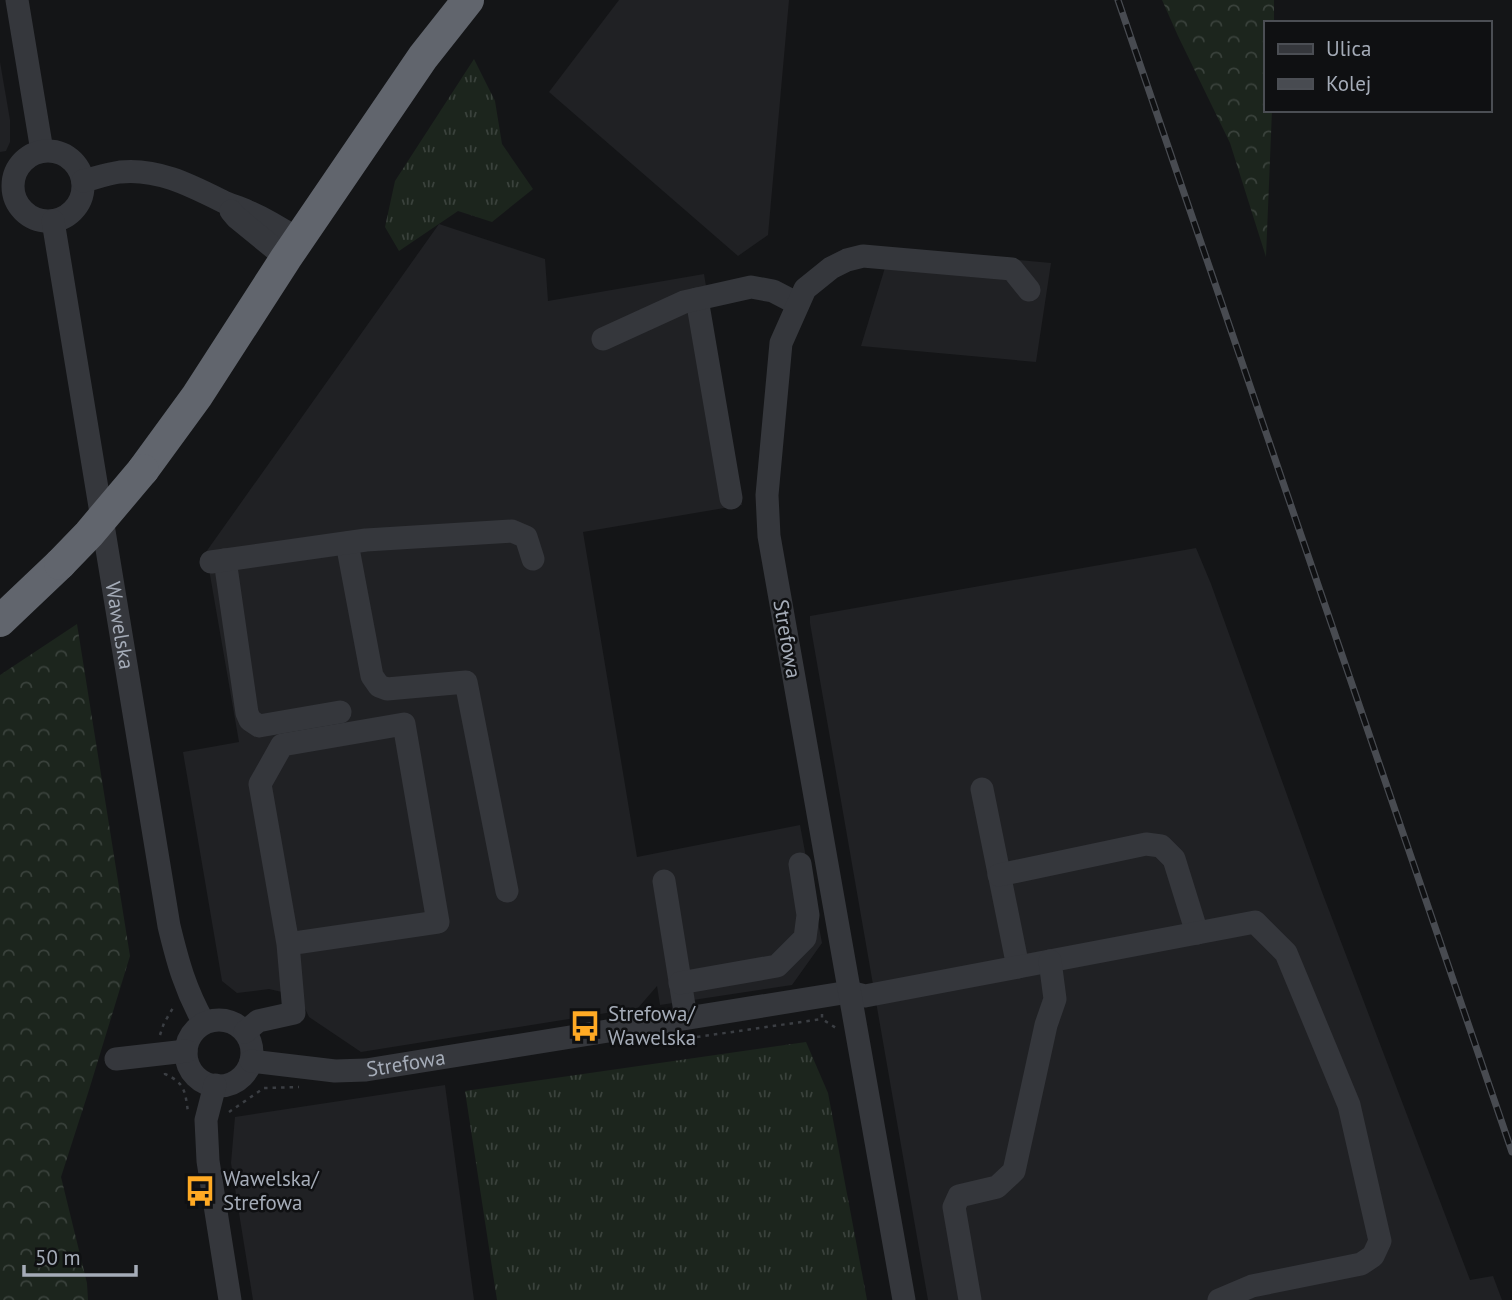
<svg xmlns="http://www.w3.org/2000/svg" width="1512" height="1300" viewBox="0 0 1512 1300" font-family="'PT Sans',sans-serif">
  <defs>
    <pattern id="grass-tufts" width="24" height="20" patternUnits="userSpaceOnUse" patternTransform="scale(1.75)"><rect width="24" height="20" fill="#1c251d"/><path d="M3 7l-1-3M5 7V3M7 7l1-3M15 17l-1-3M17 17v-4M19 17l1-3" fill="none" stroke="#3a423c"/></pattern>
    <pattern id="forest-crowns" width="20" height="18" patternUnits="userSpaceOnUse" patternTransform="scale(1.75)"><rect width="20" height="18" fill="#1c251d"/><path d="M2 6a3 3 0 1 1 6 0M12 15a3 3 0 1 1 6 0" fill="none" stroke="#3a423c"/></pattern>
  </defs>
  <rect width="100%" height="100%" fill="#141517"/>
  <!-- built -->
  <g fill="#202124">
    <polygon points="619,0 789,0 768,235 738,256 549,92"/>
    <polygon points="0,62 10,120 10,142 6,151 0,152"/>
    <polygon points="439,224 545,259 548,301 704,274 742,505 583,532 637,857 800,825 822,943 792,985 660,1005 657,986 638,1008 361,1052 309,1017 299,996 269,989 237,993 222,981 183,752 239,742 206,552"/>
    <polygon points="891,248 1051,263 1036,362 861,346"/>
    <polygon points="1196,548 1211,584 1322,892 1470,1280 1493,1276 1502,1300 928,1300 810,623 810,616"/>
    <polygon points="445,1085 474,1300 253,1300 231,1163 235,1117"/>
  </g>
  <!-- grass -->
  <g fill="url(#grass-tufts)">
    <polygon points="474,59 495,101 502,144 533,189 492,222 458,211 399,251 385,227 395,181"/>
    <polygon points="806,1042 828,1093 867,1300 497,1300 465,1091"/>
  </g>
  <!-- forest -->
  <g fill="url(#forest-crowns)">
    <polygon points="1162,0 1274,0 1274,23 1265,23 1265,110 1272,110 1266,257 1230,143 1178,36"/>
    <polygon points="77,624 130,956 89,1090 61,1177 87,1283 88,1300 0,1300 0,675"/>
  </g>
  <g fill="none" stroke-linecap="round" stroke-linejoin="round">
    <!-- path -->
    <g stroke="#3b3e43" stroke-width="2.5" stroke-dasharray="3.5 5" stroke-linecap="butt">
      <polyline points="822,1014 822,1019 836,1028"/>
      <polyline points="160,1035 164,1023 173,1008"/>
      <polyline points="697,1037 822,1019"/>
      <path d="M165 1073V1074C185 1083 185 1091 188 1112"/>
      <polyline points="229,1112 264,1088 299,1087"/>
    </g>
    <!-- minor -->
    <g stroke="#35373c" stroke-width="23">
      <polyline points="17,0 42,151"/>
      <circle cx="48" cy="186" r="35"/>
      <path d="M83 181C95 178 107 174 120 172 157 168 190 185 222 201 230 205 239 207 247 211 266 219 282 229 299 240"/>
      <polyline points="231,211 236,217 286,258"/>
      <path id="s1" d="M53 221 169 926C178 963 185 989 204 1023"/>
      <polyline points="697,299 731,498"/>
      <polyline points="603,339 684,302 751,287 773,291 798,304"/>
      <polyline points="347,543 372,676 379,686 387,689 466,682 507,891"/>
      <polyline points="225,560 247,713 250,720 259,726 340,712"/>
      <polyline points="211,562 366,540 512,531 526,537 533,559"/>
      <polyline points="982,789 1018,967"/>
      <polyline points="999,875 1146,844 1161,846 1174,859 1197,933"/>
      <polyline points="664,881 686,1018"/>
      <polyline points="680,983 777,966 805,938 808,915 800,864"/>
      <circle cx="219" cy="1053" r="33"/>
      <polyline points="245,1032 258,1021 294,1013 288,944 260,784 282,745 404,724 438,922 288,944"/>
      <polyline points="116,1059 186,1051"/>
      <path id="s2" d="M251 1061 335 1071 366 1070 849 992 865 996 1255 922 1286 953 1349 1105 1380 1241 1373 1256 1361 1264 1252 1286 1219 1300"/>
      <polyline points="215,1085 206,1120 208,1161 230,1300"/>
      <polyline points="904,1300 769,536 767,495 781,343 805,289 831,268 847,260 863,256 1012,269 1029,290"/>
      <polyline points="970,1300 954,1207 959,1196 997,1187 1014,1171 1046,1025 1055,999 1050,961"/>
    </g>
    <!-- highway -->
    <g stroke="#61656d" stroke-width="32">
      <polyline points="143,470 197,396 286,258 423,57 468,0"/>
      <polyline points="0,621 60,564"/>
    </g>
    <defs>
      <polyline id="rail" points="1118,0 1512,1152"/>
    </defs>
    <!-- rail casing -->
    <use href="#rail" stroke="#484b51" stroke-width="7"/>
    <!-- rail -->
    <use href="#rail" stroke="#0f1012" stroke-width="4.5" stroke-dasharray="13" stroke-linecap="butt"/>
    <!-- highway-bridge -->
    <polyline stroke="#61656d" stroke-width="32" points="60,564 89,534 143,470"/>
  </g>
  <!-- icons -->
  <defs>
    <symbol id="bus-bare" viewBox="-9 -9 18 18"><path d="M-5-6H5V4H4V6H2V4H-2V6H-4V4H-5ZM-3.5-4V0h7V-4ZM-3.5 1.2v1.5H-2V1.2ZM2 1.2v1.5H3.5V1.2Z" fill="#ffaa24" stroke="#0f1012" stroke-width="2.5" paint-order="stroke"/></symbol>
  </defs>
  <g fill-rule="evenodd">
    <use href="#bus-bare" x="563" y="1004" width="44" height="44"/>
    <use href="#bus-bare" x="178" y="1169" width="44" height="44"/>
  </g>
  <g text-anchor="middle" stroke-width="5" stroke-linejoin="round" paint-order="stroke">
    <!-- street labels -->
    <g font-size="21" fill="#a5acb8" stroke="#0f1012">
      <text dy="7" stroke="none"><textPath href="#s1" startOffset="410">Wawelska</textPath></text>
      <text transform="translate(787 639) rotate(80)" y="7">Strefowa</text>
      <text dy="7" stroke="none"><textPath href="#s2" startOffset="156">Strefowa</textPath></text>
    </g>
    <!-- poi labels -->
    <g font-size="21" fill="#a5acb8" stroke="#0f1012" text-anchor="start">
      <text x="608" y="1021">Strefowa/<tspan x="608" dy="24">Wawelska</tspan></text>
      <text x="223" y="1186">Wawelska/<tspan x="223" dy="24">Strefowa</tspan></text>
    </g>
  </g>
  <!-- legend -->
  <rect x="1264" y="21" width="228" height="91" fill="#0f1012" stroke="#4b4e54" stroke-width="2"/>
  <rect x="1278" y="44" width="35" height="10" fill="#35373c" stroke="#4b4e54" stroke-width="2"/>
  <text x="1326" y="56" font-size="21" fill="#a5acb8">Ulica</text>
  <rect x="1278" y="79" width="35" height="10" fill="#484b51" stroke="#4b4e54" stroke-width="2"/>
  <text x="1326" y="91" font-size="21" fill="#a5acb8">Kolej</text>
  <!-- scale -->
  <path d="M24 1265v10h112v-10" fill="none" stroke="#a5acb8" stroke-width="3.5"/>
  <text x="35" y="1265" font-size="21" fill="#a5acb8" stroke="#0f1012" stroke-width="5" paint-order="stroke">50 m</text>
</svg>
